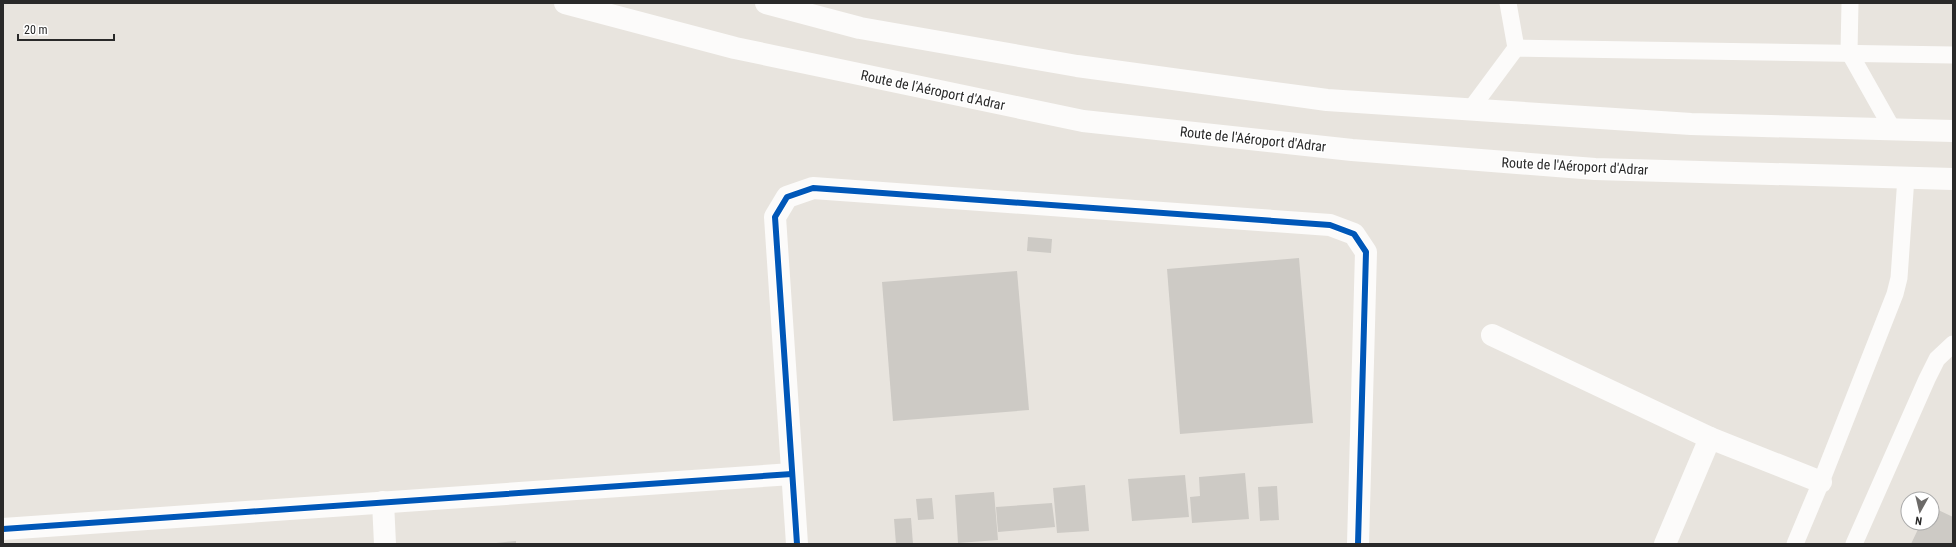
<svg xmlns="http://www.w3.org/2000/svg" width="1956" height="547" viewBox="0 0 1956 547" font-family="'Roboto Condensed',sans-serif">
  <rect width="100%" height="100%" fill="#e8e4de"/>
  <!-- building -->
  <g fill="#cdcac5">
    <polygon points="1028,237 1052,239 1051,253 1027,251"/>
    <polygon points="1299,258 1313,423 1180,434 1167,269"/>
    <polygon points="1017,271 1029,410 893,421 882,282"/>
    <polygon points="1245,473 1249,519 1192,523 1190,497 1200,496 1199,477"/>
    <polygon points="1185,475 1189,517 1132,521 1128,479"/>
    <polygon points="1085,485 1089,531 1057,533 1053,488"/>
    <polygon points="1277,486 1279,520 1260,521 1258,487"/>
    <polygon points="994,492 998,540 958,543 955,495"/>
    <polygon points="932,498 934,519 918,520 916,499"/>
    <polygon points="1052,503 1055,527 998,532 996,507"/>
    <polygon points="1932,507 1953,517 1953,544 1911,544 1921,523 1932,523"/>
    <polygon points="911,518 913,544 896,544 894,519"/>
    <polygon points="516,541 516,544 496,544 496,543"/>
  </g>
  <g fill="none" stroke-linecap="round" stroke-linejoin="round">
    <!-- service -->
    <g stroke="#fcfbfa" stroke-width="17">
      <polyline points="1508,3 1516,48"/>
      <polyline points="1850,3 1849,52 1893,130"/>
      <polyline points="1470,110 1516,48 1953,55"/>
      <polyline points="1795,544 1821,482 1895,294 1899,278 1906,177"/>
      <polyline points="1854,544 1927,379 1937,359 1953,344"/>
    </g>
    <!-- minor -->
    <g stroke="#fcfbfa" stroke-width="22">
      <polyline points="1492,335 1710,438 1821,482"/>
      <polyline points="383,502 385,544"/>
      <polyline points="3,529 792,474"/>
      <polyline points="797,544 775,217 787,197 813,188 1330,225 1354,234 1366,252 1358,544"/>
      <polyline points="1665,544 1710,438"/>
    </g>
    <!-- secondary -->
    <g stroke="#fcfbfa" stroke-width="22">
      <polyline points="565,3 735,48 1083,121 1352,150 1595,169 1953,179"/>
      <polyline points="766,3 860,28 1077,66 1327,100 1691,124 1953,131"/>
    </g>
    <defs>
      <g id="cycleway">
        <polyline points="3,529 792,474"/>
        <polyline points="797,544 775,217 787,197 813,188 1330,225 1354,234 1366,252 1358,544"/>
      </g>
    </defs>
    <!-- cycleway casing -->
    <use href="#cycleway" stroke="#fff" stroke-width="8"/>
    <!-- cycleway -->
    <use href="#cycleway" stroke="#0057b8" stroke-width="6"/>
  </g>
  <g text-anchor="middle" stroke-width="3" stroke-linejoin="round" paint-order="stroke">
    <!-- street labels -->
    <g font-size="14" fill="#292929" stroke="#fff">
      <text transform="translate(933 90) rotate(12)" y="5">Route de l'Aéroport d'Adrar</text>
      <text transform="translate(1253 139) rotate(6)" y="5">Route de l'Aéroport d'Adrar</text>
      <text transform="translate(1575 166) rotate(3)" y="5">Route de l'Aéroport d'Adrar</text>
    </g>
  </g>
  <!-- border -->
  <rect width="1956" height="547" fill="none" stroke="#292929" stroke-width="8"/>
  <!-- north arrow -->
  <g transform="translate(1920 511) rotate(188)"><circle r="19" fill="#ffffff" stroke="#a9a9a9"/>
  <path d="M0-3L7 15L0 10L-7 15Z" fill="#6c6a68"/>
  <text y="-6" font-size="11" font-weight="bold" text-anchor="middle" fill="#292929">N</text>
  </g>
  <!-- scale -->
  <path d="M18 34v6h96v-6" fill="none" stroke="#292929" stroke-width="2"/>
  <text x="24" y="34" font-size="12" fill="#292929" stroke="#ffffff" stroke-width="3" paint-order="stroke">20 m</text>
</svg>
